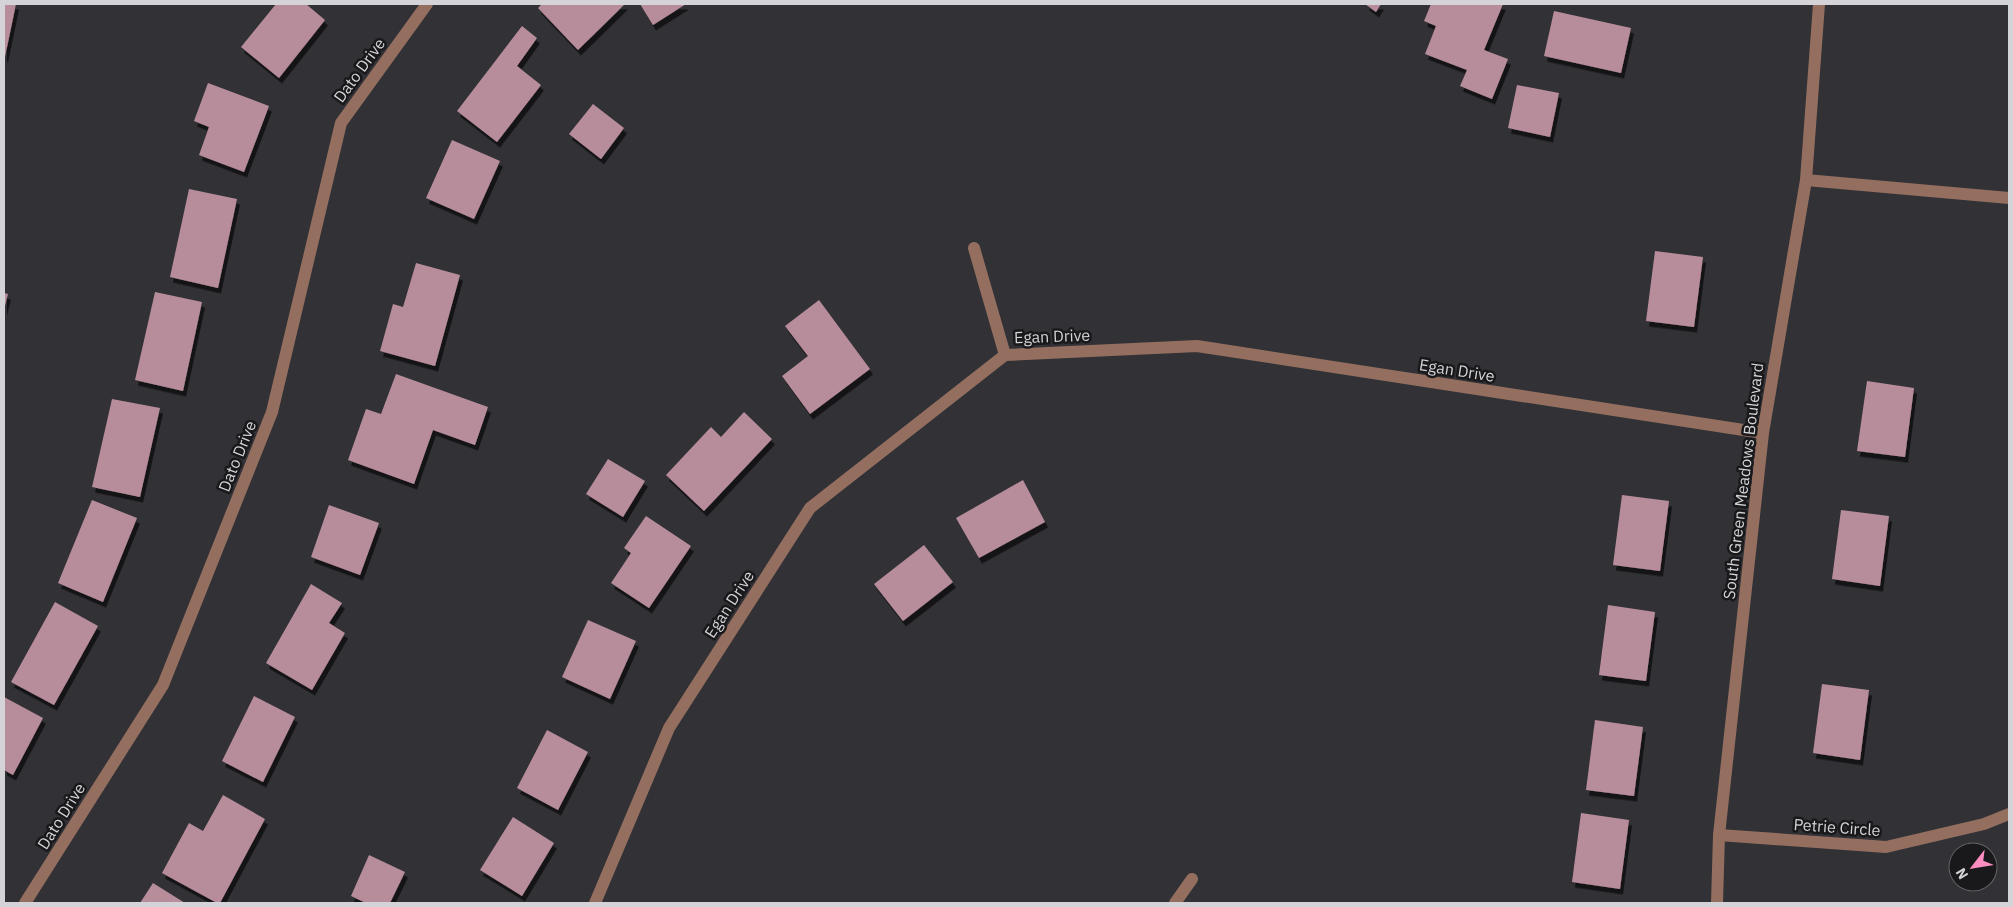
<svg xmlns="http://www.w3.org/2000/svg" width="2013" height="907" viewBox="0 0 2013 907" font-family="'IBM Plex Sans',sans-serif">
  <defs>
    <filter id="shadow"><feDropShadow dx="3" dy="5.5" stdDeviation="0" flood-color="#0009"/></filter>
  </defs>
  <rect width="100%" height="100%" fill="#313136"/>
  <!-- building -->
  <g fill="#b88d9b" filter="url(#shadow)">
    <polygon points="4,4 16,4 5,57 4,56"/>
    <polygon points="276,4 306,4 325,20 279,78 241,47"/>
    <polygon points="542,4 625,4 578,50 538,8"/>
    <polygon points="640,4 686,4 653,25"/>
    <polygon points="1365,4 1381,4 1376,12"/>
    <polygon points="1431,4 1503,4 1484,50 1508,59 1492,99 1460,86 1467,70 1425,54 1436,26 1424,21"/>
    <polygon points="1554,11 1631,28 1621,73 1544,56"/>
    <polygon points="522,26 537,38 517,66 541,85 497,142 457,111"/>
    <polygon points="208,83 269,106 244,172 199,155 209,127 194,121"/>
    <polygon points="1517,85 1559,93 1550,137 1508,128"/>
    <polygon points="593,104 624,128 601,159 569,134"/>
    <polygon points="452,140 500,161 474,219 426,198"/>
    <polygon points="189,189 237,199 218,288 170,277"/>
    <polygon points="1655,251 1703,257 1694,327 1646,321"/>
    <polygon points="416,263 460,275 435,366 380,351 393,304 403,307"/>
    <polygon points="155,292 202,302 183,391 135,380"/>
    <polygon points="4,293 8,294 4,310"/>
    <polygon points="819,300 870,369 810,414 782,376 808,356 785,326"/>
    <polygon points="396,374 488,407 475,445 433,430 414,484 348,460 366,409 381,414"/>
    <polygon points="1867,381 1914,388 1905,457 1857,451"/>
    <polygon points="112,399 160,408 140,497 92,487"/>
    <polygon points="744,412 772,439 704,511 666,475 711,427 721,437"/>
    <polygon points="608,459 645,481 623,517 586,494"/>
    <polygon points="1023,480 1045,522 979,558 956,518"/>
    <polygon points="1622,495 1669,501 1660,571 1613,565"/>
    <polygon points="92,500 137,518 103,602 58,583"/>
    <polygon points="329,505 379,523 360,575 311,557"/>
    <polygon points="1841,510 1889,516 1880,586 1832,579"/>
    <polygon points="646,516 691,546 649,608 611,583 631,553 624,548"/>
    <polygon points="924,545 953,582 903,621 874,584"/>
    <polygon points="311,584 342,603 329,623 345,633 312,690 266,663"/>
    <polygon points="55,602 98,626 54,705 11,682"/>
    <polygon points="1608,605 1655,612 1646,681 1599,675"/>
    <polygon points="588,620 636,641 610,699 562,677"/>
    <polygon points="1822,684 1869,690 1860,760 1813,753"/>
    <polygon points="254,696 295,717 263,782 222,761"/>
    <polygon points="4,697 43,718 13,775 4,770"/>
    <polygon points="1595,720 1643,727 1634,796 1586,790"/>
    <polygon points="547,730 588,752 558,810 517,788"/>
    <polygon points="223,795 265,819 220,903 217,903 162,873 189,823 203,831"/>
    <polygon points="1581,813 1629,820 1620,889 1572,882"/>
    <polygon points="513,817 554,843 522,896 480,870"/>
    <polygon points="369,855 405,872 390,903 366,903 351,896"/>
    <polygon points="153,883 185,903 140,903"/>
  </g>
  <g fill="none" stroke-linecap="round" stroke-linejoin="round">
    <!-- minor -->
    <g stroke="#946f60" stroke-width="12">
      <polyline points="1806,180 2009,198"/>
      <polyline points="974,248 1005,355"/>
      <polyline points="1719,835 1886,847 1984,824 2009,814"/>
      <polyline points="25,903 163,685 272,412 341,123 427,4"/>
      <polyline points="595,903 669,728 810,508 1005,355 1197,346 1763,433"/>
      <polyline points="1175,903 1192,879"/>
      <polyline points="1717,903 1719,835 1763,433 1806,180 1819,4"/>
    </g>
  </g>
  <g text-anchor="middle" stroke-width="5" stroke-linejoin="round" paint-order="stroke">
    <!-- street labels -->
    <g font-size="16" fill="#d4d3d7" stroke="#19191b">
      <text transform="translate(359 70) rotate(-54)" y="6">Dato Drive</text>
      <text transform="translate(1052 336) rotate(-2)" y="6">Egan Drive</text>
      <text transform="translate(1457 370) rotate(9)" y="6">Egan Drive</text>
      <text transform="translate(237 456) rotate(-68)" y="6">Dato Drive</text>
      <text transform="translate(1743 481) rotate(-83)" y="6">South Green Meadows Boulevard</text>
      <text transform="translate(729 604) rotate(-57)" y="6">Egan Drive</text>
      <text transform="translate(61 816) rotate(-58)" y="6">Dato Drive</text>
      <text transform="translate(1837 827) rotate(4)" y="6">Petrie Circle</text>
    </g>
  </g>
  <!-- border -->
  <rect width="2013" height="907" fill="none" stroke="#d4d3d7" stroke-width="10"/>
  <!-- north arrow -->
  <g transform="translate(1973 867) rotate(239)"><circle r="24" fill="#19191b" stroke="#646366"/>
  <path d="M0-4L9 19L0 12L-9 19Z" fill="#fd8ebf"/>
  <text y="-8" font-size="14" font-weight="bold" text-anchor="middle" fill="#d4d3d7">N</text>
  </g>
</svg>
